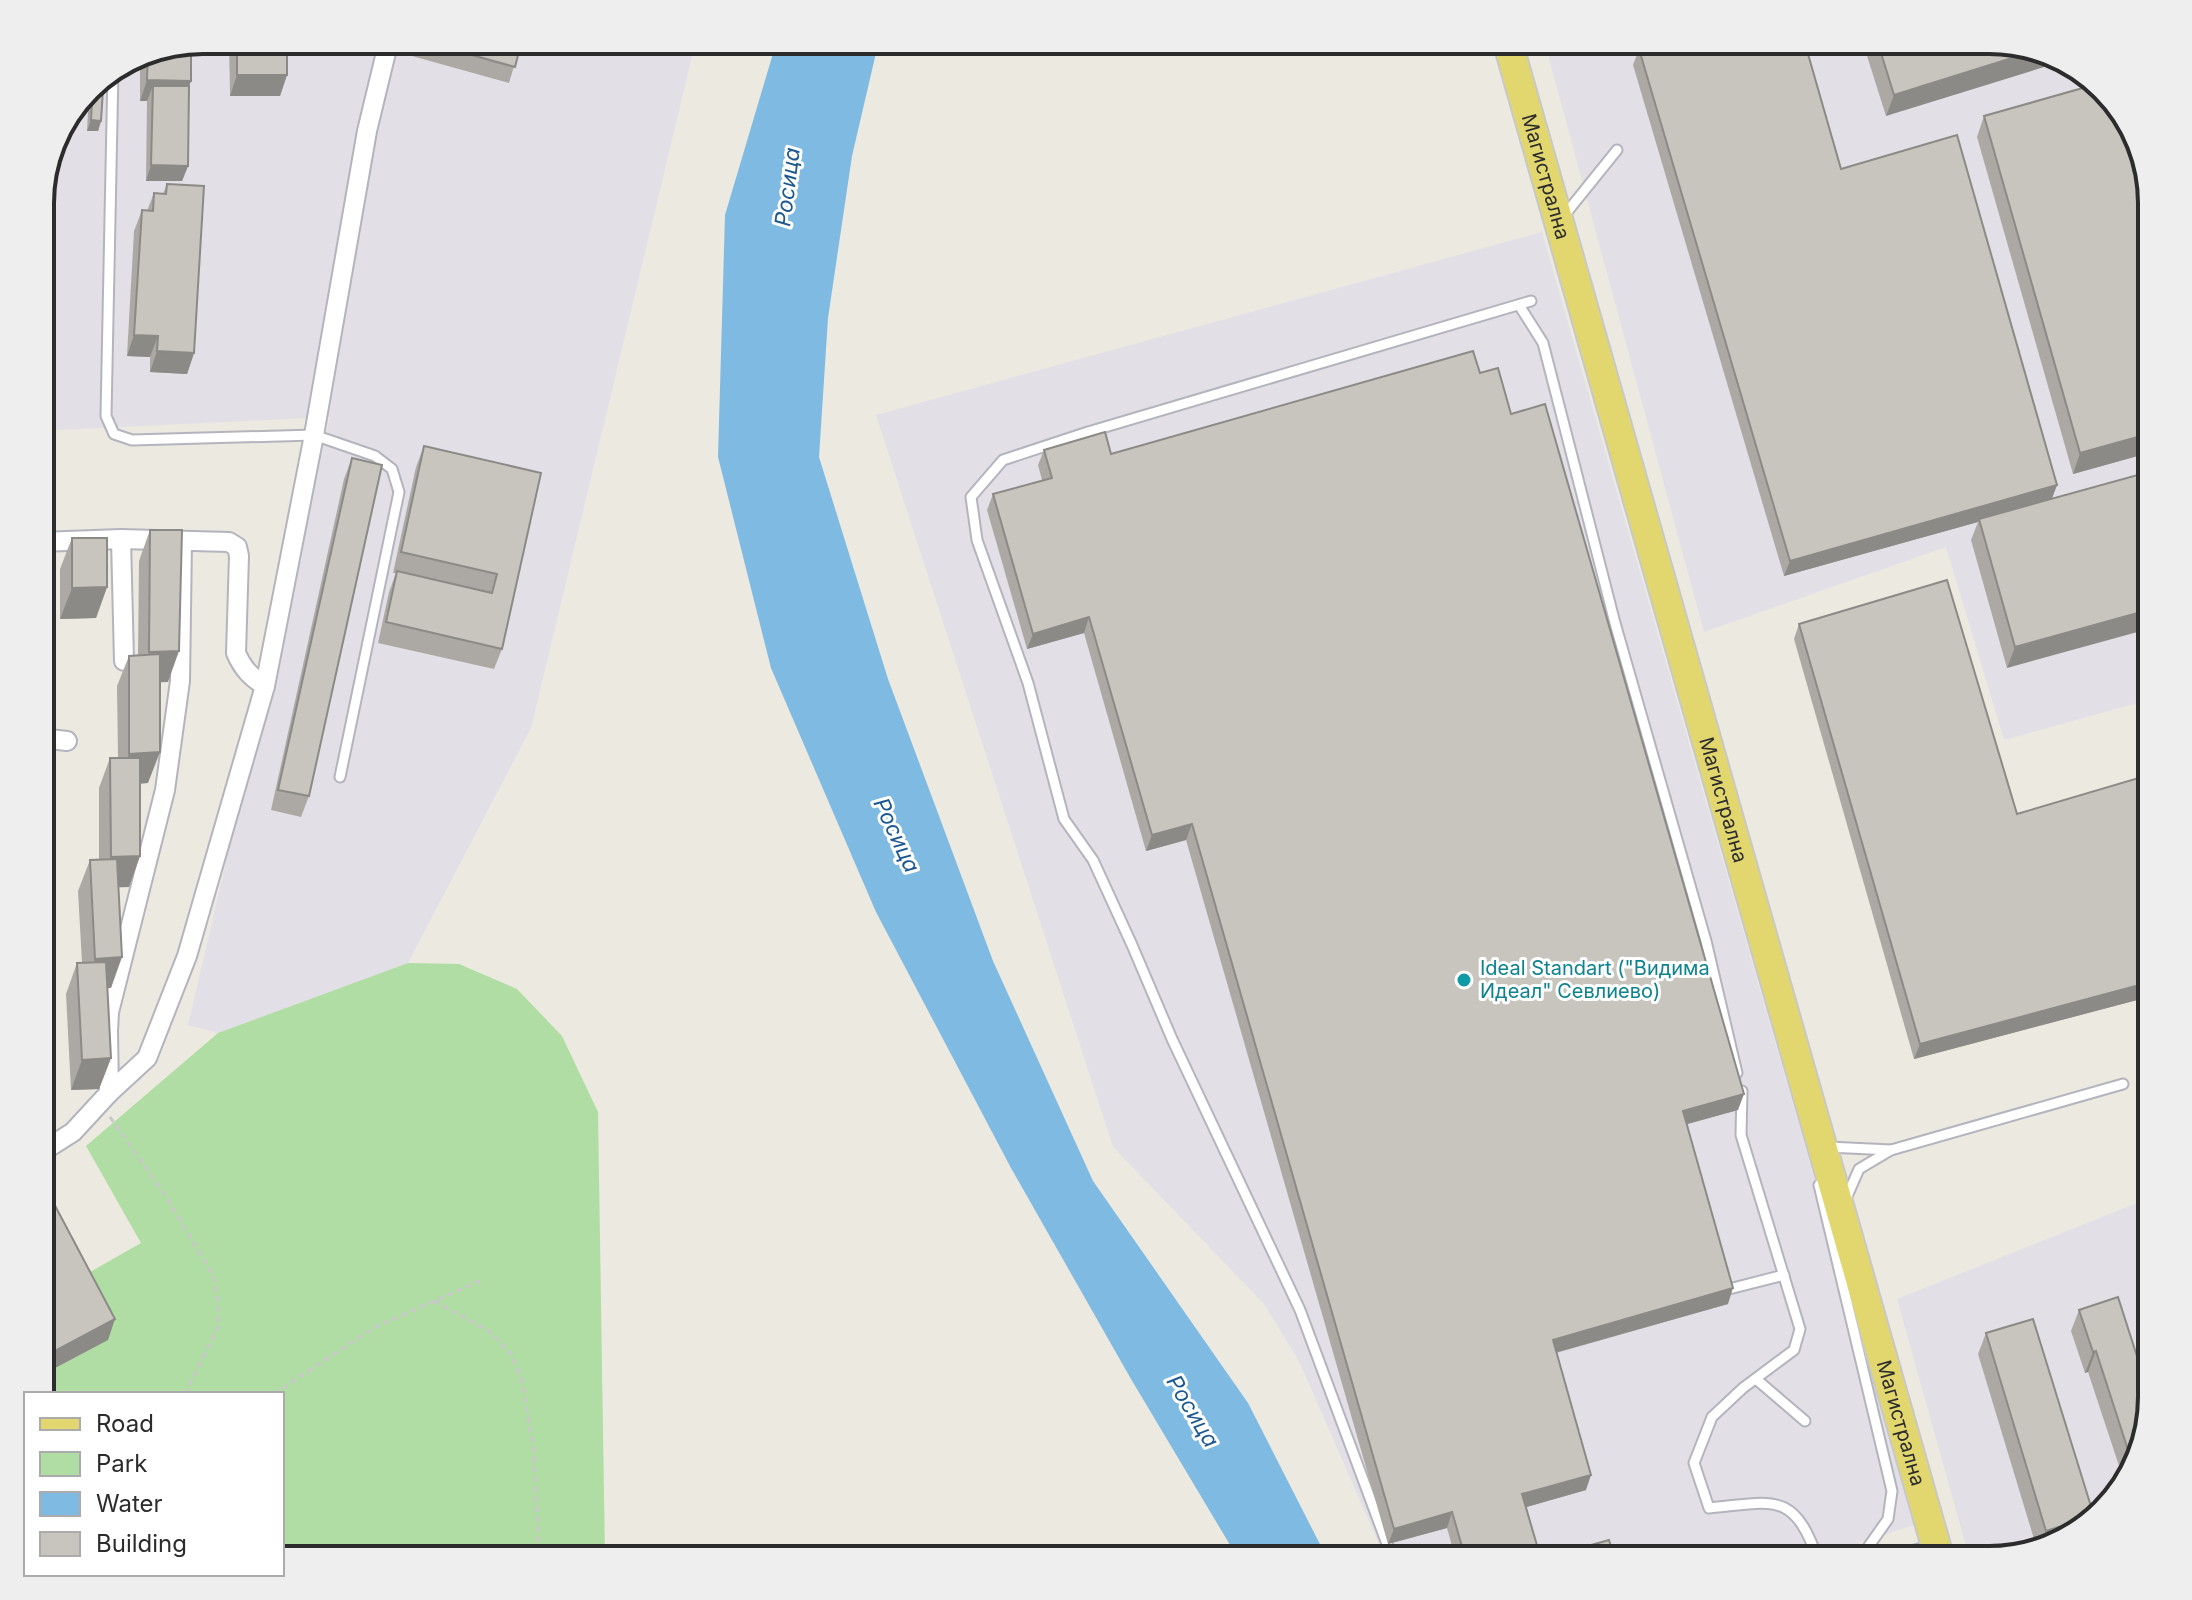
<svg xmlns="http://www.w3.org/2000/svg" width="2192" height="1600" viewBox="0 0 2192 1600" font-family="Inter,sans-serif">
  <rect width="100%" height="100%" fill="#ece9e0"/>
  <!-- industrial -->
  <g fill="#e2e0e6">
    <polygon points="203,40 696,40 531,728 408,963 218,1033 188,1025 330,417 40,431 40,192 57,131 95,81 141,52"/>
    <polygon points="1544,40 1989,40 2088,73 2135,131 2152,203 2152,699 2004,740 1946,547 1704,632"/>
    <polygon points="1542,232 1914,1525 1808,1560 1386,1560 1299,1361 1264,1304 1113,1147 876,415"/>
    <polygon points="2152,1197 2152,1397 2119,1496 2061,1543 1989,1560 1970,1560 1897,1299"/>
  </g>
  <!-- green -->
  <polygon fill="#afdda3" points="408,963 459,964 517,989 562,1036 598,1112 605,1560 282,1560 282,1394 40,1394 40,1376 76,1280 141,1243 86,1146 218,1033"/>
  <!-- water -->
  <polygon fill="#7fbae2" points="777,40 879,40 852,156 828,318 819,457 888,679 993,961 1093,1181 1248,1403 1328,1560 1239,1560 1131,1379 1011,1168 876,912 771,668 718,457 725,215"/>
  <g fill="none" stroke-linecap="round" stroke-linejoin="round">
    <defs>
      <g id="service">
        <polyline points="113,70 106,416 114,434 132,440 314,435 375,456 392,469 399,492 340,777"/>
        <polyline points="1563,217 1617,150"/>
        <polyline points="1519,305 1543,343 1615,623 1706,941 1737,1073"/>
        <path d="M1742 1091 1741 1135 1800 1329 1794 1350 1743 1388 1712 1417 1694 1463 1709 1508C1773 1502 1794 1490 1818 1560"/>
        <polyline points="1828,1147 1891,1150"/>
        <polyline points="1819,1185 1892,1491 1888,1519 1859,1560"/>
        <polyline points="1845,1201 1859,1169 1891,1150 2123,1084"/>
        <polyline points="1729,1289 1784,1275"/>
        <polyline points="1756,1379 1805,1421"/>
        <polyline points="1393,1560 1300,1310 1172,1039 1132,945 1093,860 1064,819 1028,683 977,540 971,497 1003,460 1088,432 1531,301"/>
        <polyline points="1880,1560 1932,1545"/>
      </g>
      <g id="minor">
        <polyline points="121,539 124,661"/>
        <path d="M40 542 121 539 229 542 237 547 239 556 236 653C243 669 251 677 265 686"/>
        <polyline points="40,738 67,741"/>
        <polyline points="109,1093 108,1031 109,1012 165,790 180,681 182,541"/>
        <polyline points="40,1153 73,1132 109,1093 147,1058 187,956 265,686 314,435 367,131 389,40"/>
      </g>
      <g id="primary">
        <path id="s1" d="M1507 40 1940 1560"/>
      </g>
    </defs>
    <!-- service casing -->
    <use href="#service" stroke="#b4b4be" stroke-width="13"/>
    <!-- minor casing -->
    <use href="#minor" stroke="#b4b4be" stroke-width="22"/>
    <!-- primary casing -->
    <use href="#primary" stroke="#c8c8c8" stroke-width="32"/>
    <!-- path -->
    <g stroke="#c8c8c8" stroke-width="3" stroke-dasharray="6 4" stroke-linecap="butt">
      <polyline points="110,1117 163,1192 213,1275 218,1302 219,1325 185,1394"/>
      <polyline points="434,1301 489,1331 511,1354 521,1376 534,1451 539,1560"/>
      <polyline points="274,1394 373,1328 484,1279"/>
    </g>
    <!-- service -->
    <use href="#service" stroke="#fff" stroke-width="9"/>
    <!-- minor -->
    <use href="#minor" stroke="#fff" stroke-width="18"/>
    <!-- primary -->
    <use href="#primary" stroke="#e2d76f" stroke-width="28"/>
  </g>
  <!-- wall -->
  <g fill="#aca9a4">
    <polygon points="229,40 287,40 287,75 280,96 230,96"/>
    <polygon points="416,40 522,40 509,83 412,56"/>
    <polygon points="1862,40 1989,40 1886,116"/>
    <polygon points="191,42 191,81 189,86 188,166 182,181 146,181 147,101 140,101 140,53"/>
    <polygon points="1639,49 1841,169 2057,485 2052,498 2152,471 2007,668 1971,540 1978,522 1784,576 1633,65"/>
    <polygon points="95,81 101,121 98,131 87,131 89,89"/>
    <polygon points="1984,116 2152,203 2152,452 2073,474 1977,137"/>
    <polygon points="167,184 194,353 187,374 150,372 150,357 127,356 134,231 142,210 147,211 154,193 163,194"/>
    <polygon points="1480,373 1511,414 1738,1110 1686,1124 1728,1304 1556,1353 1586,1490 1526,1507 1541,1559 1615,1560 1456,1560 1447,1528 1388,1544 1186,840 1146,851 1084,633 1027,649 987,510 993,494 1042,480 1038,465 1044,450 1111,454"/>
    <polygon points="424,446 541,473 502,649 494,669 378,643 389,592 396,573 393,573 416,467"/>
    <polygon points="352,458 309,796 301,817 271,810 344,479"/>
    <polygon points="150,530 168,682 160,682 148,783 140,784 140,856 129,887 118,887 111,988 107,988 111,1058 99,1089 71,1090 66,994 77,963 82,963 78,891 90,860 99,860 99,788 110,758 118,758 117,686 129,656 138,655 139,561"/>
    <polygon points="72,538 107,587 96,618 60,619 60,569"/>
    <polygon points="1799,624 2017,814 2152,774 2152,1036 2141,999 1914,1059 1794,639"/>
    <polygon points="2079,1310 2151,1400 2124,1481 2088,1372 2085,1373 2071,1331"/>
    <polygon points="1986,1333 2061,1543 2037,1549 1978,1354"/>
  </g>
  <!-- shaded-wall -->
  <g fill="#8c8a86">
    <polygon points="2028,53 2057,63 1886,116 1894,95"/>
    <polygon points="237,75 287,75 280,96 230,96"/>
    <polygon points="147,80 191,81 183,102 153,86 147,101 140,101"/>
    <polygon points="91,120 101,121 98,131 87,131"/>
    <polygon points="151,165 188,166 182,181 146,181"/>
    <polygon points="134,335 158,336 150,357 127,356"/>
    <polygon points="157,351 194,353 187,374 150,372"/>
    <polygon points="2152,433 2152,452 2073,474 2080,453"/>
    <polygon points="2057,485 2051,501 1979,519 1978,522 1784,576 1790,561"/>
    <polygon points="107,587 96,618 60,619 72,588"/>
    <polygon points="2152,609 2152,628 2007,668 2015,647"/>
    <polygon points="1089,617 1084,633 1027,649 1033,634"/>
    <polygon points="179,651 168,682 138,683 149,652"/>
    <polygon points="160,752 148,783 118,784 129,754"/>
    <polygon points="1192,824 1186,840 1146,851 1152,835"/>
    <polygon points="140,856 129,887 100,888 111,857"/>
    <polygon points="122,957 111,988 83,990 95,959"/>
    <polygon points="2147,983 2141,999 1914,1059 1920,1044"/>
    <polygon points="111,1058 99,1089 71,1090 82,1060"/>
    <polygon points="1744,1094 1738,1110 1677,1127 1683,1111"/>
    <polygon points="1733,1288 1728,1304 1547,1355 1553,1340"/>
    <polygon points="115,1319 108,1340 40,1376 40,1359"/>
    <polygon points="2096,1351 2088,1372 2085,1373 2093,1352"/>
    <polygon points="1591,1475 1586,1490 1516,1510 1522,1494"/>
    <polygon points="1452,1512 1447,1528 1388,1544 1394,1529"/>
    <polygon points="2093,1517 2061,1543 2040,1548 2046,1531"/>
  </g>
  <!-- building -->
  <g fill="#c8c5bf" stroke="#8c8a86" stroke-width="2">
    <rect x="237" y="40" width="50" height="35"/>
    <polygon points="418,40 522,40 515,67"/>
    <polygon points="1670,40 1804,40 1841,169 1957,135 2057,485 1790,561 1639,49"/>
    <polygon points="1877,40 1989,40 2028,53 1894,95"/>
    <polygon points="191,42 191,81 147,80 148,51"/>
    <polygon points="104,75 101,121 91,120 93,84 95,81"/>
    <polygon points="2097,84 2135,131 2152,203 2152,433 2080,453 1984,116"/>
    <polygon points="153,86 189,86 188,166 151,165"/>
    <polygon points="167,184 204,186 194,353 157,351 158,336 134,335 142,210 153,211 154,193 166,194"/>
    <polygon points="1473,351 1480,373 1498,368 1511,414 1545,404 1744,1094 1683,1111 1733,1288 1553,1340 1591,1475 1522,1494 1541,1559 1609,1540 1615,1560 1466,1560 1452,1512 1394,1529 1192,824 1152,835 1089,617 1033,634 993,494 1052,478 1044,450 1105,432 1111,454"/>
    <polygon points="424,446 541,473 502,649 386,622 397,571 492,593 497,574 401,552"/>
    <polygon points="352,458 382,465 309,796 278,790"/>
    <polygon points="2152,471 2152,609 2015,647 1979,519"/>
    <polygon points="150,530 182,530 179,651 149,652"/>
    <polygon points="72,538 107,538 107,587 72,588"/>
    <polygon points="1947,580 2017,814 2152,774 2152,1001 2147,983 1920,1044 1799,624"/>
    <polygon points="160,654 160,752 129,754 129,656"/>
    <polygon points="110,758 140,758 140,856 111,857"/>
    <polygon points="117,859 122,957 95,959 90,860"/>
    <polygon points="106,962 111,1058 82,1060 77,963"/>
    <polygon points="51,1198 115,1319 40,1359 40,1204"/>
    <polygon points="2118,1297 2151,1400 2131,1459 2096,1351 2093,1352 2079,1310"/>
    <polygon points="2033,1319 2094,1516 2046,1531 1986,1333"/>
  </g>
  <!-- markers -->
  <circle fill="#0f9aa8" stroke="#fff" stroke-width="3" cx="1464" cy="980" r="8"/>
  <g text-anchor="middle" stroke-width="6" stroke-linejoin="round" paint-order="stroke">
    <!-- street labels -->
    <g font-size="20" fill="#2c2c2c" stroke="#fff">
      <text dy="7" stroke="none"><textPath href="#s1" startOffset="142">Магистрална</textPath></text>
      <text dy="7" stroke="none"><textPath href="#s1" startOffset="790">Магистрална</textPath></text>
      <text dy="7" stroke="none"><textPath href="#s1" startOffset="1438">Магистрална</textPath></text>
    </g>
    <!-- culture labels -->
    <g font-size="20" fill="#0d838f" stroke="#fff" text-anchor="start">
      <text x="1480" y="975">Ideal Standart ("Видима<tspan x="1480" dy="23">Идеал" Севлиево)</tspan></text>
    </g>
    <!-- water labels -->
    <g font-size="22" font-style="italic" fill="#1c5890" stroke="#fff">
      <text transform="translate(787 187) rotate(-83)" y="8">Росица</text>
      <text transform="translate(897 835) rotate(65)" y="8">Росица</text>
      <text transform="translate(1193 1411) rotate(59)" y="8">Росица</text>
    </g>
  </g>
  <!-- crop -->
  <path d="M0 0H2192V1600H0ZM203 54H1989A149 149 0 0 1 2138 203V1397A149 149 0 0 1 1989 1546H203A149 149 0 0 1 54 1397V203A149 149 0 0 1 203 54Z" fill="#eee" fill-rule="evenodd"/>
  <path fill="none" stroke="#2c2c2c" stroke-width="4" d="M203 54H1989A149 149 0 0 1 2138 203V1397A149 149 0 0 1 1989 1546H203A149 149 0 0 1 54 1397V203A149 149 0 0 1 203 54Z"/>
  <!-- legend -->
  <rect x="24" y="1392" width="260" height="184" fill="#ffffff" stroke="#ababab" stroke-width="2"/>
  <rect x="40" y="1418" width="40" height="12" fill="#e2d76f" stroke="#ababab" stroke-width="2"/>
  <text x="96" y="1432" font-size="24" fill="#2c2c2c">Road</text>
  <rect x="40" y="1452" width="40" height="24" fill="#afdda3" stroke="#ababab" stroke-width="2"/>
  <text x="96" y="1472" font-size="24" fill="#2c2c2c">Park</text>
  <rect x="40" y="1492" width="40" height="24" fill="#7fbae2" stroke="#ababab" stroke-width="2"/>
  <text x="96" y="1512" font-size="24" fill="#2c2c2c">Water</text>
  <rect x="40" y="1532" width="40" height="24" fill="#c8c5bf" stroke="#ababab" stroke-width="2"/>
  <text x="96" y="1552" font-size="24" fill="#2c2c2c">Building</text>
</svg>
